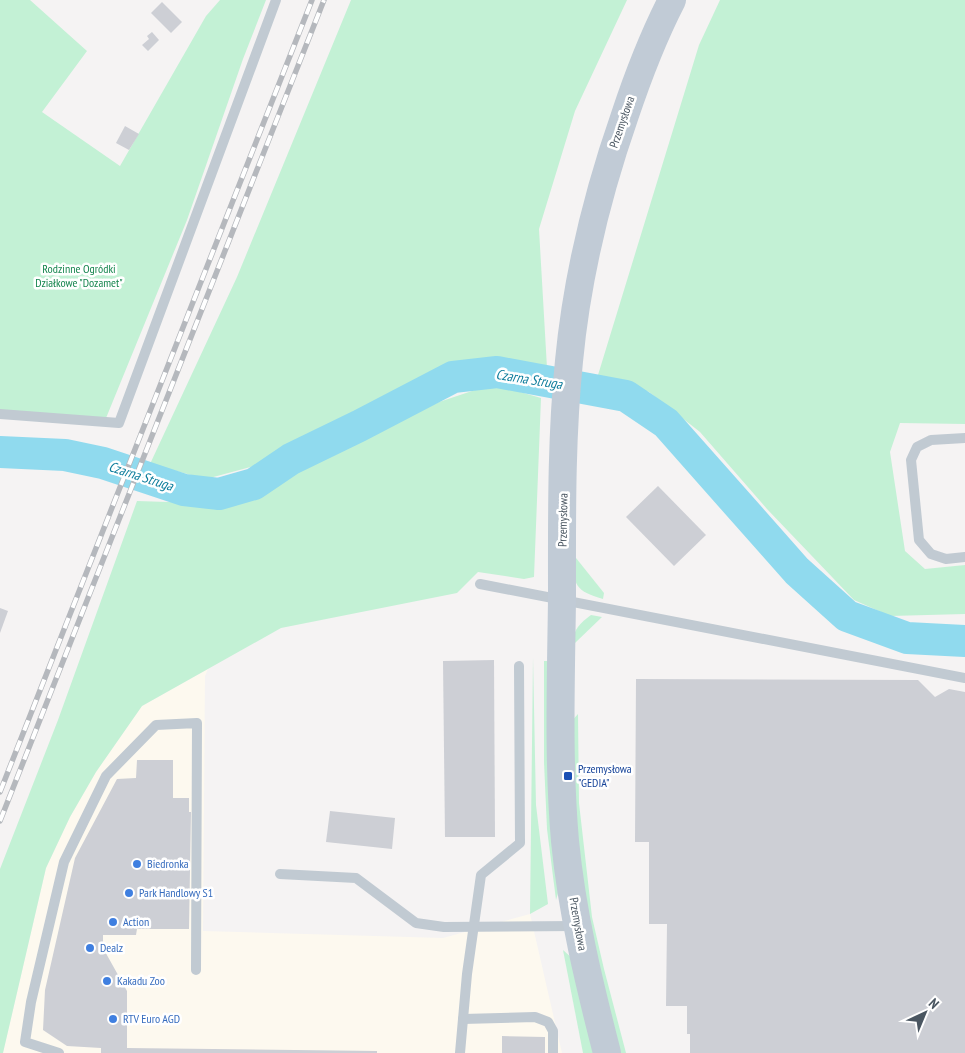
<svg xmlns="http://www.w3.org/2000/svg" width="965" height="1053" viewBox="0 0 965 1053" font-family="'PT Sans Narrow',sans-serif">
  <rect width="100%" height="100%" fill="#f5f3f3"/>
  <!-- commercial -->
  <polygon fill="#fdf9ef" points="208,669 205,676 203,931 443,938 530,914 562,1053 3,1053 46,868 70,817 96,772 142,706"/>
  <!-- green -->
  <g fill="#c3f1d5">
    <polygon points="0,0 30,0 87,51 42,112 120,166 206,16 220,0 266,0 243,59 187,220 104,423 0,411"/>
    <polygon points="351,0 627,0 575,111 539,229 547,368 479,360 432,372 258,465 206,479 150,464 237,277"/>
    <polygon points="720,0 965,0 965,424 900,423 890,452 905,551 925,569 965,565 965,614 890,616 854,600 767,509 700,432 649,392 598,375 699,45"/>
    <polygon points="493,384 541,398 534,577 524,579 478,572 457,593 281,628 142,706 96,772 70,817 46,868 3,1053 0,1053 0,869 58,720 137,501 230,504 310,462 439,402"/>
    <path d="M572 558H576L604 593 603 599C575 591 574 585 572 558Z"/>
    <path d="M591 615 602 617 575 643H572C574 629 580 623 591 615Z"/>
    <polygon points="533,657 536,805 548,904 530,914"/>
    <polygon points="544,661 550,661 561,883 556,900 547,829 544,762"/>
    <polygon points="578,714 579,803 592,917 604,969 626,1053 619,1053 580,889 570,723"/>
    <polygon points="563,950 573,959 594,1053 583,1053"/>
  </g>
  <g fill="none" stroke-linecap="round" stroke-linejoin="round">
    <!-- river -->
    <polyline stroke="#90daee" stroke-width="32" points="0,452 65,455 103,463 184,490 219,494 254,484 291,459 359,426 453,377 497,372 626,396 666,423 797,571 847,616 907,638 965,641"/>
  </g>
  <!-- building -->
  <g fill="#cdcfd5">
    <polygon points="162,2 182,22 171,33 151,13"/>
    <polygon points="152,32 159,40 148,51 142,45 149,39 147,36"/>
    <polygon points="125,126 139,134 129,150 116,143"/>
    <polygon points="658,486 706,535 674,566 626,517"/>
    <polygon points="0,608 8,611 0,633"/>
    <polygon points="494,660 495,837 445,837 443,661"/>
    <polygon points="636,679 918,680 935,697 949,689 965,692 965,1053 690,1053 690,1034 687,1034 687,1006 666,1006 667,924 649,924 649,842 635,842"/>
    <polygon points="137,760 173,760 173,798 189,798 189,812 191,812 189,929 137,929 136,935 103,935 103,948 127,991 127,1048 377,1051 377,1053 101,1053 101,1048 67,1046 43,1030 45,990 75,858 117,779 136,778"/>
    <polygon points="330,811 395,818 392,849 326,842"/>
    <polygon points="502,1036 545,1037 545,1053 502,1053"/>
  </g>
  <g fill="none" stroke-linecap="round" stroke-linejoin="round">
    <!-- lane -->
    <g stroke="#c1cad2" stroke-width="10">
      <polyline points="0,414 119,423 276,0"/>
      <polyline points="965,438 931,440 917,447 911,460 919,540 931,554 946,559 965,557"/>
      <polyline points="480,584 965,678"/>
      <polyline points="280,874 356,878 416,923 444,927 576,926"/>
      <polyline points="463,1019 535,1017 548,1022 553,1031 553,1053"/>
      <polyline points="59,1053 25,1042 31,1002 64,862 106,776 156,725 197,723 196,970"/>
      <polyline points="460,1053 467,974 481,875 520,843 519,666"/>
    </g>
    <!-- secondary -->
    <path stroke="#c1cbd6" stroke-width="28" d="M607 1053C589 983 572 913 565 841 558 761 561 679 562 599 562 520 561 440 569 361 577 277 597 195 625 115 638 76 653 37 672 0"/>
    <defs>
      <g id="rail">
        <polyline points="0,792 312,0"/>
        <polyline points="0,821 324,0"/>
      </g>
    </defs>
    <!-- rail casing -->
    <use href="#rail" stroke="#b5b8bd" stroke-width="5.5"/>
    <!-- rail -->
    <use href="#rail" stroke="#fff" stroke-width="4" stroke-dasharray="11" stroke-linecap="butt"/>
  </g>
  <!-- markers -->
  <rect fill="#1a4fb4" stroke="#fff" stroke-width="2" x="563" y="771" width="10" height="10" rx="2.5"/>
  <g fill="#3f7fe0" stroke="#fff" stroke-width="2">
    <circle cx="137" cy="864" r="5"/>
    <circle cx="129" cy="893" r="5"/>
    <circle cx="113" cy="922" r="5"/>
    <circle cx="90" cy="948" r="5"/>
    <circle cx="107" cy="981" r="5"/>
    <circle cx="113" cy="1019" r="5"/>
  </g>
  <g text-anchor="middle" stroke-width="5" stroke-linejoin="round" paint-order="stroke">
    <!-- street labels -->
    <g font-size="12" fill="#4a5661" stroke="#fff">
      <text transform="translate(622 122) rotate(-71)" y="4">Przemysłowa</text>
      <text transform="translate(563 520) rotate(-89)" y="4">Przemysłowa</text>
      <text transform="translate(578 924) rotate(80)" y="4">Przemysłowa</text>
    </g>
    <!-- park labels -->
    <g font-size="12" fill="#17864f" stroke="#fff">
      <text x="79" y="273">Rodzinne Ogródki<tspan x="79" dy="14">Działkowe "Dozamet"</tspan></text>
    </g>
    <!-- transit labels -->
    <g font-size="12" fill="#164399" stroke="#fff" text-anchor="start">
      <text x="578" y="773">Przemysłowa<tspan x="578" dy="14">"GEDIA"</tspan></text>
    </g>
    <!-- shop labels -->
    <g font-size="12" fill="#366cbe" stroke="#fff" text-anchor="start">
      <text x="147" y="868">Biedronka</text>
      <text x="139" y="897">Park Handlowy S1</text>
      <text x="123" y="926">Action</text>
      <text x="100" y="952">Dealz</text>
      <text x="117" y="985">Kakadu Zoo</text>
      <text x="123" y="1023">RTV Euro AGD</text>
    </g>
    <!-- water labels -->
    <g font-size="14" font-style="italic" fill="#0c7c9b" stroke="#fff">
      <text transform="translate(529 379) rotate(9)" y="5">Czarna Struga</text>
      <text transform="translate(141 476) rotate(18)" y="5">Czarna Struga</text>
    </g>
  </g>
  <!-- north arrow -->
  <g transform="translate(925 1013) rotate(44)" stroke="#ffffff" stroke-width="4" paint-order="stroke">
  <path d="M0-4L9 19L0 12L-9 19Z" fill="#4a5661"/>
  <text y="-8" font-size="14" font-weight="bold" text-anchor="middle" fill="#4a5661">N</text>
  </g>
</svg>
